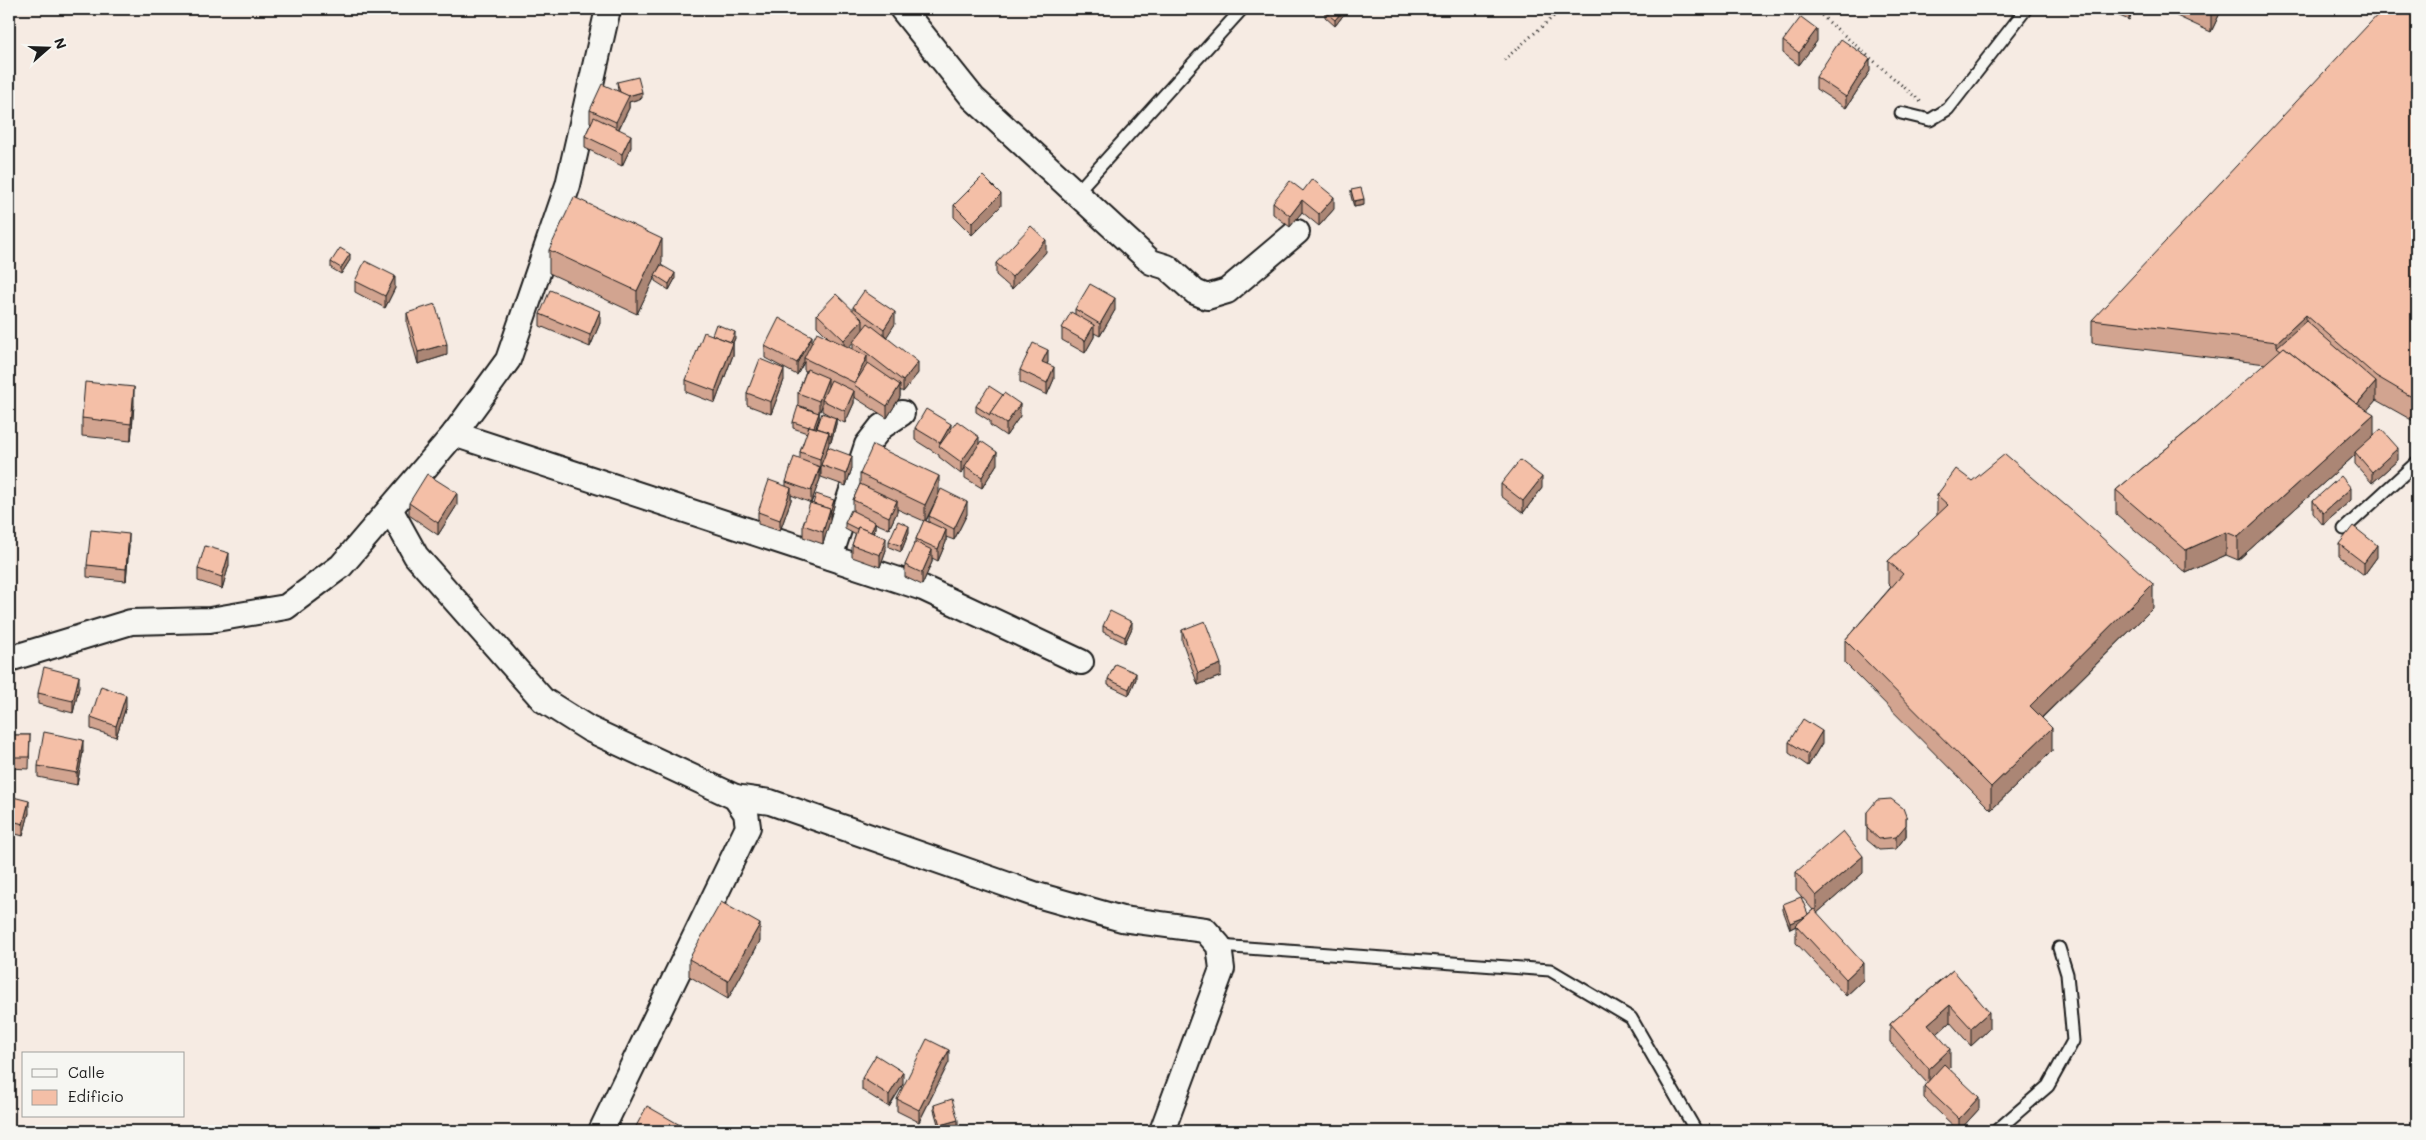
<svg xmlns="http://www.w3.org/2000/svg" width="2426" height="1140" viewBox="0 0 2426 1140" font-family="Mali,sans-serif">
  <rect width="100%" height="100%" fill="#f6ebe3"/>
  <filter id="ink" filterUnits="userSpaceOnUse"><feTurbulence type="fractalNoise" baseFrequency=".02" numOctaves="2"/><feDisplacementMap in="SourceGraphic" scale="10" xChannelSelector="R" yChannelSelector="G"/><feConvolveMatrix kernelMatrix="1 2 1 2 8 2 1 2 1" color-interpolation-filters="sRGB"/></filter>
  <g filter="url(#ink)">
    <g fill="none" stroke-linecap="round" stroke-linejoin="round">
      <defs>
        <g id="lane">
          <polyline points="1901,113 1930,120 1948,109 2026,9"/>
          <polyline points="1076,193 1242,9"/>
          <polyline points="2344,529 2417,462"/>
          <polyline points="1219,946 1550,970 1631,1018 1696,1131"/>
          <polyline points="1996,1131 2048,1086 2073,1041 2067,974 2059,948"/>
        </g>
        <g id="street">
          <polyline points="902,9 973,98 1151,262 1167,267 1195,292 1207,297 1227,291 1297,232"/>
          <polyline points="454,434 923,588 1081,662"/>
          <polyline points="390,509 416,556 543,700 589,729 735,797 746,813 748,827 601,1131"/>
          <polyline points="830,557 867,445 881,427 902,413"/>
          <polyline points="9,659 131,622 210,620 286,607 341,566 454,434 508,360 568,185 608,9"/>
          <polyline points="735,797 770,802 1037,895 1122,919 1205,930 1219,946 1222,969 1162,1131"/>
        </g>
      </defs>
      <!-- lane casing -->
      <use href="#lane" stroke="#1c1c1c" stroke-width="15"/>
      <!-- street casing -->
      <use href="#street" stroke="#1c1c1c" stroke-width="28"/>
      <!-- path -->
      <g stroke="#1c1c1c" stroke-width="3" stroke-dasharray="1 4" stroke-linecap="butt">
        <polyline points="1814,9 1921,102"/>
        <polyline points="1504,60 1562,9"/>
      </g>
      <!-- lane -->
      <use href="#lane" stroke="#f6f6f2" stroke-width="11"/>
      <!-- street -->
      <use href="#street" stroke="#f6f6f2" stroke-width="24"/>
    </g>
    <!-- wall -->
    <g fill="#d2a490" stroke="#1c1c1c" fill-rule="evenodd">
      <polygon points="1327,9 1348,9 1335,26 1325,17 1325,12"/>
      <polygon points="2103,9 2134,9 2129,20"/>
      <polygon points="2168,9 2222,9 2211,32 2168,12"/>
      <polygon points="2417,9 2417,423 2376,400 2367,410 2374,434 2398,460 2372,483 2355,464 2355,455 2238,560 2226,555 2186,573 2116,514 2116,490 2196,424 2266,364 2092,343 2092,320"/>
      <polygon points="1783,41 1817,41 1799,65 1783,53"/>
      <polygon points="1870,71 1846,108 1816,89 1816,77"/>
      <polygon points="617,82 642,98 629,102 629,108 619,129 631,147 622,166 585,148 585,136 591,123 590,122 590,110 618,91"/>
      <polygon points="1351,190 1364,205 1354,207 1351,196"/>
      <polygon points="1303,191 1334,209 1319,226 1302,212 1290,227 1273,214 1273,202"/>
      <polygon points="954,205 1001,206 972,235 954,217"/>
      <polygon points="549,250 662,262 658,269 675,279 669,290 655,281 655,276 637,314 549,273"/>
      <polygon points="1046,252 1012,289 996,275 996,263"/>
      <polygon points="350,260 341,274 331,268 331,262"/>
      <polygon points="355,281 395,288 385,308 355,292"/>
      <path d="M853 307 895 324 886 337 918 373 903 392 900 390V397L887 418 854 397V403L845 423 836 419V424L831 442 829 441 828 447 852 468 846 486 821 477V466L820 469V479L811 503 791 495V500L780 531 758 524V512L786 486V482L800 460V452L807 433 793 428V422L814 411 798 405V393L806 371 804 370V362L797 375 765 358V346L812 343 829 338 817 326V314L853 310ZM853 342V350L848 347ZM822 406V411L834 418 817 428H816L819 419V413Z"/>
      <polygon points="1075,309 1115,310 1100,336 1094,333 1094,337 1085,353 1062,340 1062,328 1075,314"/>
      <polygon points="407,313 447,355 418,364 407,324"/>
      <polygon points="540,314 600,323 590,347 540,326"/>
      <polygon points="712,335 735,338 733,343 733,355 715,403 686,392 686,380"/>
      <polygon points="1048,362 1047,364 1054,379 1047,395 1020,382 1020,370"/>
      <polygon points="784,380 771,414 747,405 747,393"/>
      <polygon points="1003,395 1020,416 1006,436 990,425 990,421 976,412 976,406"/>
      <polygon points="134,405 131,441 82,436 82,418"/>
      <polygon points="915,428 951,430 979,444 997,464 982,488 965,478 965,468 961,474 939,457 939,455 915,440"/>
      <polygon points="860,474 939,494 926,521 929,522 929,516 967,514 954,540 946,537 946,542 938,561 932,558 932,562 922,585 905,577 905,565 916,542 916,539 924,521 897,509 897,512 889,529 875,523 875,528 873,533 886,550 880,567 852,557 852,545 856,535 845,529 845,523 853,511 853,500 860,484"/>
      <polygon points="1501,484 1542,488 1523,513 1501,496"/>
      <polygon points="1937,495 2153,608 2042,718 2052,751 1991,810 1845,663 1845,640 1891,587 1888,584 1888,561 1937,516"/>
      <polygon points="2351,500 2323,525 2313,513 2313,501"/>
      <polygon points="409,503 457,505 438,535 409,515"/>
      <polygon points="813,504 834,506 823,544 803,537 803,525"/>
      <polygon points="909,532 901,552 889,547 889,541"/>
      <polygon points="2339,544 2377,557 2364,575 2339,556"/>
      <polygon points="129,546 126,581 87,577 87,565"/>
      <polygon points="229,565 222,589 198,581 198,569"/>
      <polygon points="1103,626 1132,628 1125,643 1103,632"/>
      <polygon points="1182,630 1221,676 1198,685 1182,641"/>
      <polygon points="1108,679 1136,679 1129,695 1108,685"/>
      <polygon points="79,687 73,713 38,704 38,693"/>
      <polygon points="126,707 116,737 91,729 91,717"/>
      <polygon points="9,735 30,735 29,769 9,768"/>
      <polygon points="1789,742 1822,743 1808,766 1789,753"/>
      <polygon points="83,751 77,785 38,777 38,766"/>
      <polygon points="9,796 29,813 23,836 9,832"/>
      <polygon points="1867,812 1906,828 1906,836 1896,849 1879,850 1867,840"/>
      <polygon points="1796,872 1863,873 1817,913 1863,980 1846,996 1796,943 1796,926 1790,929 1783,910 1783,904 1808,914 1813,910 1796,890"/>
      <polygon points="760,941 728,999 689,976 689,959"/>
      <polygon points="1953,970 1989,1029 1971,1046 1950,1022 1937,1034 1950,1067 1949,1068 1979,1109 1959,1131 1924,1098 1924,1086 1927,1083 1890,1042 1890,1024"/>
      <polygon points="949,1062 919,1122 897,1111 897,1099"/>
      <polygon points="862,1078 903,1084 889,1107 862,1090"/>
      <polygon points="934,1105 958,1126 940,1131 934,1110"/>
    </g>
    <!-- shaded-wall -->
    <g fill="#ab8675" stroke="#1c1c1c">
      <polygon points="1292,9 1296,9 1292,13"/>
      <polygon points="1344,9 1348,9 1335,26 1335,20"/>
      <polygon points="2129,9 2134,9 2129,20"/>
      <polygon points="2214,9 2222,9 2211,32 2211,14"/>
      <polygon points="1817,29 1817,41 1799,65 1799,53"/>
      <polygon points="1870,59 1870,71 1846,108 1846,97"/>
      <polygon points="642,92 642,98 629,102 629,108 616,134 616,122 621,98"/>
      <polygon points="631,135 631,147 622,166 622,154"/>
      <polygon points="1001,194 1001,206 972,235 972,223"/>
      <polygon points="1334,197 1334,209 1319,226 1319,214"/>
      <polygon points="1364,199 1364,205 1354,207 1354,201"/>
      <polygon points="1302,200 1302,212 1290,227 1290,216"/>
      <polygon points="662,239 662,262 637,314 637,291"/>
      <polygon points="1046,240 1046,252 1012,289 1012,277"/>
      <polygon points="350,254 350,260 341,274 341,268"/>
      <polygon points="675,273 675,279 669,290 669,284"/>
      <polygon points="395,276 395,288 385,308 385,296"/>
      <polygon points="1115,298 1115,310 1100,336 1100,324"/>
      <polygon points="600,311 600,323 590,347 590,335"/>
      <polygon points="895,312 895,324 884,341 884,329"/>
      <polygon points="2306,315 2306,338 2277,347 2277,342"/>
      <polygon points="863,320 863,332 844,352 844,340"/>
      <polygon points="1094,325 1094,337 1085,353 1085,341"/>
      <polygon points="735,332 735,338 729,351 729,345"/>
      <polygon points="812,336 812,348 804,358 804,362 797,375 797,363"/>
      <polygon points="733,343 733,355 715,403 715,391"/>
      <polygon points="447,344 447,355 418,364 418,352"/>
      <polygon points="1048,350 1048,362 1042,373 1042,362"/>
      <polygon points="867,356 867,368 855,385 855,383"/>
      <polygon points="918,362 918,373 903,392 903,381"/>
      <polygon points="1054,367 1054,379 1047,395 1047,383"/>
      <polygon points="784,369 784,380 771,414 771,402"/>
      <polygon points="828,378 828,390 822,400 822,406 819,413 819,401"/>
      <polygon points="2376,382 2376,400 2354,426 2354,408"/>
      <polygon points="900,385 900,397 887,418 887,406"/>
      <polygon points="134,387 134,405 131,441 131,424"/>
      <polygon points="854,391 854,403 845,423 845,411"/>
      <polygon points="1020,404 1020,416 1006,436 1006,424"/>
      <polygon points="819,413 819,419 813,435 813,429"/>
      <polygon points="2374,414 2374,437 2355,452 2355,455 2238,560 2238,537"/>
      <polygon points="836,418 836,424 831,442 831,436"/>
      <polygon points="951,424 951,436 940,446 940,443"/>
      <polygon points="829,432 829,444 820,469 820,479 811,503 811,491 820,469 820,459"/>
      <polygon points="979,437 979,449 965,466 965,468 961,474 961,462"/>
      <polygon points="2398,448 2398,460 2372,483 2372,472"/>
      <polygon points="997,452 997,464 982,488 982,477"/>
      <polygon points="852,456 852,468 846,486 846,474"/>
      <polygon points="939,476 939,494 925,522 925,505"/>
      <polygon points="1542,477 1542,488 1523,513 1523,501"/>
      <polygon points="791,488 791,500 780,531 780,520"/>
      <polygon points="2351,488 2351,500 2323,525 2323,513"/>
      <polygon points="457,493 457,505 438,535 438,523"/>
      <polygon points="834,500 834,506 830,518 830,512"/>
      <polygon points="897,501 897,512 889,529 889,517"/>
      <polygon points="967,502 967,514 954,540 954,529"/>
      <polygon points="830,509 830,521 823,544 823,532"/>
      <polygon points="875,522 875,528 869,541 869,535"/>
      <polygon points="909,526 909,532 901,552 901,546"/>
      <polygon points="946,530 946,542 938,561 938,549"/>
      <polygon points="2226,532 2226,555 2186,573 2186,550"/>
      <polygon points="129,534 129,546 126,581 126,569"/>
      <polygon points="886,538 886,550 880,567 880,555"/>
      <polygon points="2377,545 2377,557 2364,575 2364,563"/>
      <polygon points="932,550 932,562 922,585 922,573"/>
      <polygon points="229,553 229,565 222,589 222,577"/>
      <polygon points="2153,584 2153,608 2030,729 2030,706"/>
      <polygon points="1132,622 1132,628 1125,643 1125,637"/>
      <polygon points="1221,664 1221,676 1198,685 1198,673"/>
      <polygon points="1136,673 1136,679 1129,695 1129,689"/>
      <polygon points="79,676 79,687 73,713 73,701"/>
      <polygon points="126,695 126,707 116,737 116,726"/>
      <polygon points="2052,728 2052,751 1991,810 1991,787"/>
      <polygon points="1822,731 1822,743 1808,766 1808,754"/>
      <polygon points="83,740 83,751 77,785 77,773"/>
      <polygon points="29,801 29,813 23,836 23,824"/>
      <polygon points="1906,816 1906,836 1896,849 1896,837"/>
      <polygon points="1863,856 1863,873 1816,914 1816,896"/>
      <polygon points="1808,916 1796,925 1796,926 1790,929 1790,923"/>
      <polygon points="760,924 760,941 728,999 728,981"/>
      <polygon points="1863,963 1863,980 1846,996 1846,979"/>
      <polygon points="1950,1005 1950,1022 1928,1042 1928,1024"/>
      <polygon points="1989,1012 1989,1029 1971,1046 1971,1028"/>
      <polygon points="1950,1049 1950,1067 1929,1086 1929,1069"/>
      <polygon points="949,1050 949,1062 919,1122 919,1110"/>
      <polygon points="903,1072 903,1084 889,1107 889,1095"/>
      <polygon points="1979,1097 1979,1109 1959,1131 1959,1119"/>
      <polygon points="958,1120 958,1126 940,1131 940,1125"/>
      <polygon points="680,1125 680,1131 676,1131"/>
    </g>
    <!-- building -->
    <g fill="#f4bfa7" stroke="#1c1c1c">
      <polygon points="1327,9 1344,9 1335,20 1325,12"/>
      <polygon points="2200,9 2214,9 2211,14"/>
      <polygon points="2383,9 2417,9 2417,400 2376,376 2306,315 2277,342 2092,320"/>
      <polygon points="1801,17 1817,29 1799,53 1783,41"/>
      <polygon points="1841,39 1870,59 1846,97 1816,77"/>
      <polygon points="638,77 642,92 628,96 620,92 617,82"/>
      <polygon points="602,84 629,96 616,122 590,110"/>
      <polygon points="594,117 631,135 622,154 585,136"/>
      <polygon points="983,176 1001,194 972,223 954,205"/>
      <polygon points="1312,179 1334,197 1319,214 1302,200 1290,216 1273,202 1290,181 1303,191"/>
      <polygon points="1361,188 1364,199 1354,201 1351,190"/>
      <polygon points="574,197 662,239 637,291 549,250"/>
      <polygon points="1031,226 1046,240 1012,277 996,263"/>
      <polygon points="340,248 350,254 341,268 331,262"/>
      <polygon points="365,261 395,276 385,296 355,281"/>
      <polygon points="661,265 675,273 669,284 655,275"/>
      <polygon points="1090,284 1115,298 1100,324 1075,309"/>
      <polygon points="550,290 600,311 590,335 540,314"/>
      <polygon points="864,291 895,312 884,329 853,307"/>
      <polygon points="836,294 863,320 844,340 817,314"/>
      <polygon points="435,304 447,344 418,352 407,313"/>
      <polygon points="1071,312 1094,325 1085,341 1062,328"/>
      <polygon points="779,318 812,336 797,363 765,346"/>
      <polygon points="2306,321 2376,382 2357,404 2284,347 2281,350 2277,347"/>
      <polygon points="868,323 918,362 903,381 853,342"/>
      <polygon points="716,324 735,332 731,342 712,335"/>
      <polygon points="704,332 733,343 715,391 686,380"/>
      <polygon points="817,332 867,356 855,383 804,358"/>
      <polygon points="1033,343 1048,350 1042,362 1054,367 1047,383 1020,370"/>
      <polygon points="2284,347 2354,402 2374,414 2238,537 2226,532 2186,550 2116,490 2196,424"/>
      <polygon points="760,359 784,369 771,402 747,393"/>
      <polygon points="868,363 900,385 887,406 854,385"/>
      <polygon points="807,369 828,378 819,401 798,393"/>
      <polygon points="831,380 854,391 845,411 822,400"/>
      <polygon points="85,382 134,387 131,424 82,418"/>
      <polygon points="989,386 1003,395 990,413 990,415 976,406"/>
      <polygon points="1004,393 1020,404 1006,424 990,413"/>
      <polygon points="798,406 819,413 814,427 809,426 809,427 793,422"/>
      <polygon points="926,409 951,424 940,443 915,428"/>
      <polygon points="822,413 836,418 831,436 829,435 829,432 817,428"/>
      <polygon points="957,421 979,437 961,462 939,446"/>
      <polygon points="809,426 829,432 820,459 800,452"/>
      <polygon points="2381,429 2398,448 2372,472 2355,452"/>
      <polygon points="981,441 997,452 982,477 965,466"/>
      <polygon points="873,445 939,476 925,505 860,474"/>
      <polygon points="828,447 852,456 846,474 821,465"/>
      <polygon points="2005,454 2078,516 2153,584 2030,706 2052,728 1991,787 1845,640 1903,574 1888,561 1948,505 1937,495 1956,469 1972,481"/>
      <polygon points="794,457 820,467 811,491 786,482"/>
      <polygon points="1520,460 1542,477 1523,501 1501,484"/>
      <polygon points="427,474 457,493 438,523 409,503"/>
      <polygon points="2341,476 2351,488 2323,513 2313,501"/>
      <polygon points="769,480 791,488 780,520 758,512"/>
      <polygon points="860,484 897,501 889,517 853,500"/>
      <polygon points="941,489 967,502 954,529 929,516"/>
      <polygon points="816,494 834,500 830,512 830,509 813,504"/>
      <polygon points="810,503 830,509 823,532 803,525"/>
      <polygon points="851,510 875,522 871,532 858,527 857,529 845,523"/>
      <polygon points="924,520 946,530 938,549 916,539"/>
      <polygon points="898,521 909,526 901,546 889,541"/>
      <polygon points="2353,526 2377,545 2364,563 2339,544"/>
      <polygon points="858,527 886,538 880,555 852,545"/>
      <polygon points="91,530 129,534 126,569 87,565"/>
      <polygon points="915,542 932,550 922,573 905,565"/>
      <polygon points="205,546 229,553 222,577 198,569"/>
      <polygon points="1110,611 1132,622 1125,637 1103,626"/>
      <polygon points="1205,621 1221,664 1198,673 1182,630"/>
      <polygon points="1115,664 1136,673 1129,689 1108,679"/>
      <polygon points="44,667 79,676 73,701 38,693"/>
      <polygon points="101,686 126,695 116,726 91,717"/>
      <polygon points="1803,719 1822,731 1808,754 1789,742"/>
      <polygon points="44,732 83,740 77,773 38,766"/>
      <polygon points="9,735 30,735 29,757 9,757"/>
      <polygon points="9,796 29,801 23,824 9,820"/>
      <polygon points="1891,799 1903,808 1906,816 1906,825 1896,837 1879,839 1867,828 1867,812 1877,800"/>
      <polygon points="1843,831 1863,856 1816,896 1796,872"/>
      <polygon points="1801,897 1808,914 1805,917 1790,923 1783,904"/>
      <polygon points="721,902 760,924 728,981 689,959"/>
      <polygon points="1814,909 1863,963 1846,979 1796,925"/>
      <polygon points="1953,970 1989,1012 1971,1028 1950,1005 1928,1024 1950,1049 1929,1069 1890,1024"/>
      <polygon points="927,1039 949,1050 919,1110 897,1099"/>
      <polygon points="876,1055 903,1072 889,1095 862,1078"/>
      <polygon points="1944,1064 1979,1097 1959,1119 1924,1086"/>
      <polygon points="952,1099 958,1120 940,1125 934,1105"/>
      <polygon points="647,1106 680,1125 676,1131 636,1131 634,1130"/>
    </g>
  </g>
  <!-- margin -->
  <rect width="2426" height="1140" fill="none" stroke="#f6f6f2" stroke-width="30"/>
  <rect x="15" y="15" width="2396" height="1110" fill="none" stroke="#1c1c1c" stroke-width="2" filter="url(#ink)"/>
  <!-- legend -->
  <rect x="22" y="1052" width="162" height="65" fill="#f6f6f2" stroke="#9f9f9c"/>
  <rect x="32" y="1069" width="25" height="8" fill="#f6f6f2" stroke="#9f9f9c"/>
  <text x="68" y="1078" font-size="15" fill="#1c1c1c">Calle</text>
  <rect x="32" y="1090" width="25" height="15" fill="#f4bfa7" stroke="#9f9f9c"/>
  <text x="68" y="1102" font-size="15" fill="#1c1c1c">Edificio</text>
  <!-- north arrow -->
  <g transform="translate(48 48) rotate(70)" stroke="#f6f6f2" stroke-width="4" paint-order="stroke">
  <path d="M0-4L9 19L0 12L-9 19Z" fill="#1c1c1c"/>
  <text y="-8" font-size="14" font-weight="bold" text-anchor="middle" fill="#1c1c1c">N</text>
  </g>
</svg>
